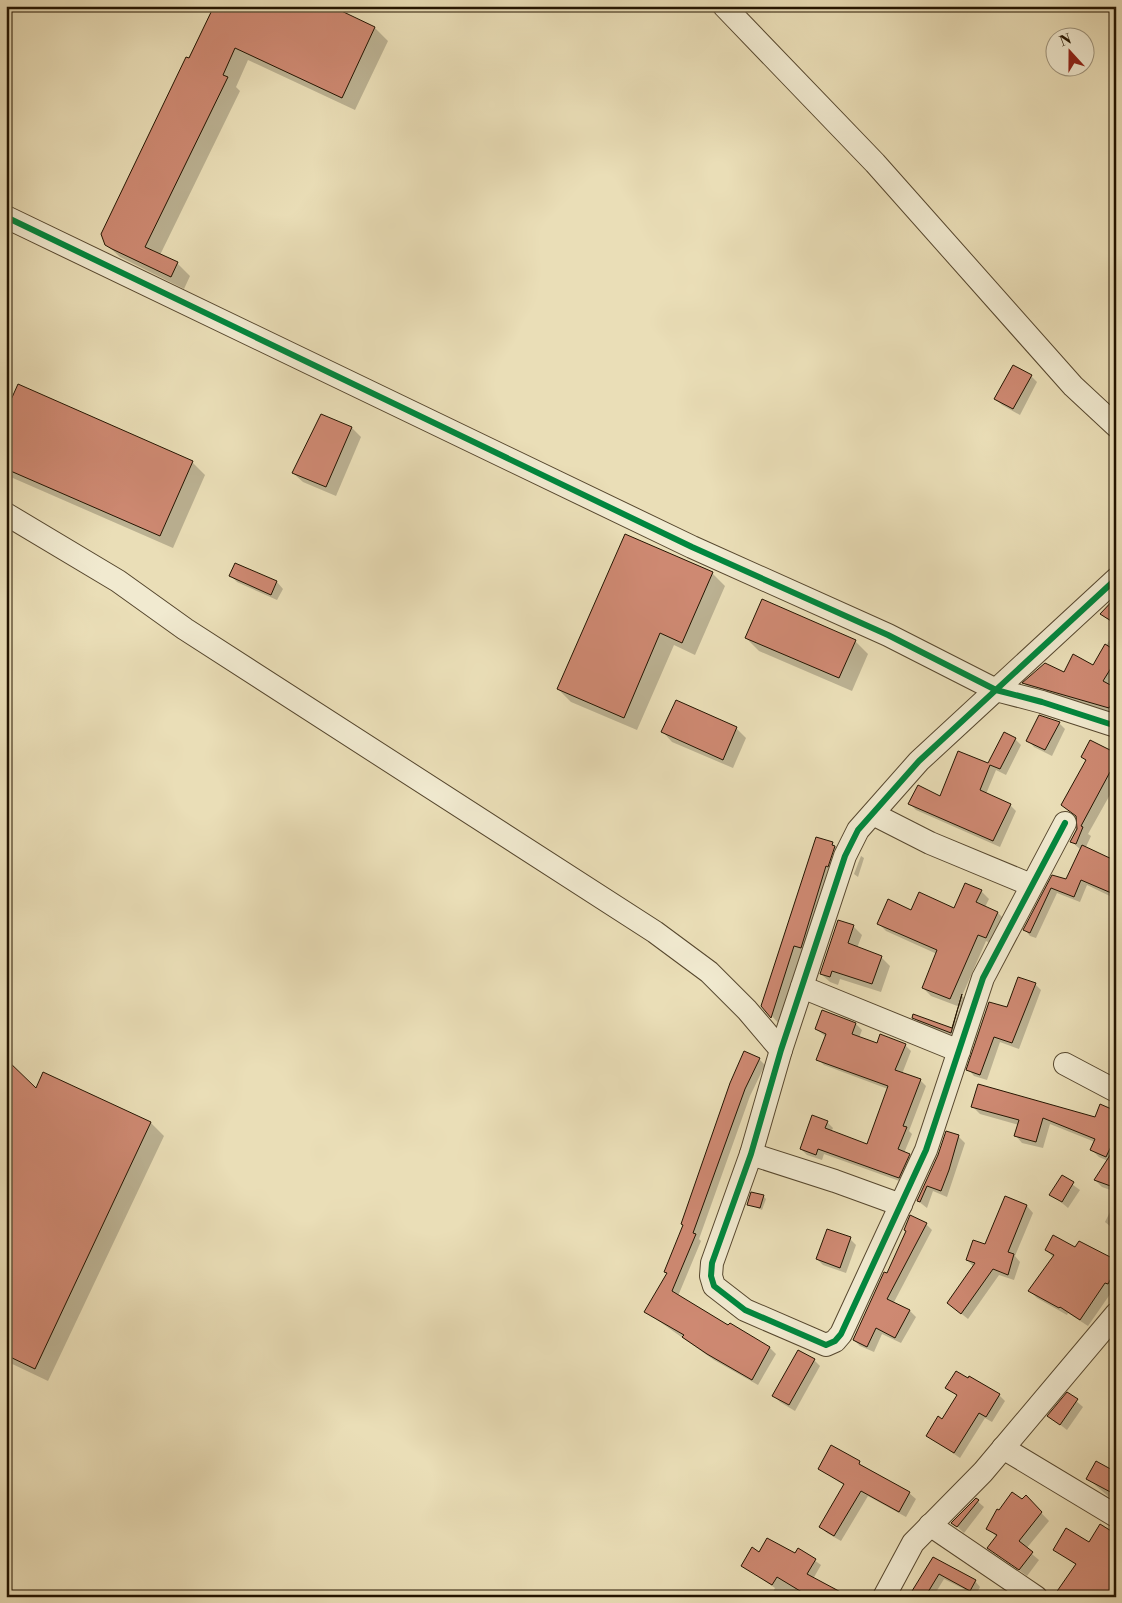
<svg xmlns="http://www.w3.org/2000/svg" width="1122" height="1603" viewBox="0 0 1122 1603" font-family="'Libre Bodoni',serif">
  <rect width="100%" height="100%" fill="#eadeb7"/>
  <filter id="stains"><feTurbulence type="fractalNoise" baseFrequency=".004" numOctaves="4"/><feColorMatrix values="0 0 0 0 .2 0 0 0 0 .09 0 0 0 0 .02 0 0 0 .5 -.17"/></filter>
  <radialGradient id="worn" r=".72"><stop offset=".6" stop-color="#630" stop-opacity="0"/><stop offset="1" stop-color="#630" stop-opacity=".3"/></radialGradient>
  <!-- shadow -->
  <g fill="#0003">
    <polygon points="214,6 328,6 375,28 388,41 355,110 248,60 236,87 240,91 160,255 177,263 190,276 184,289 120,257 106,244 102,234"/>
    <polygon points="1031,376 1037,382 1020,415 1002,405 995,399"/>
    <polygon points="6,414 192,462 205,475 173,548 6,475"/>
    <polygon points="352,428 361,437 336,496 303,482 293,473"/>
    <polygon points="236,564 277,582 283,589 277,600 237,582 231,576"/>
    <polygon points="712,573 725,586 695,655 674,645 637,730 571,702 558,689"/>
    <polygon points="1116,600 1116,625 1101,614"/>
    <polygon points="1116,630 1116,709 1112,714 1030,689 1024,683 1093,666"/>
    <polygon points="746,638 855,641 868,654 852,691 759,651"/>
    <polygon points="1059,723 1065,729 1052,756 1034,747 1028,740"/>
    <polygon points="736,728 746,738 733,768 672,742 663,732"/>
    <polygon points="1015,739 1021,745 1006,775 996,770 986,794 1010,805 1016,811 1000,847 916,810 910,804 940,797 989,764"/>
    <polygon points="1116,755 1116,784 1088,834 1091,836 1085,849 1116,862 1116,899 1087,885 1080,902 1057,893 1036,938 1030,936 1025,930 1053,877 1067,881 1081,850 1071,841 1079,822 1078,818 1063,805 1087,761 1082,757"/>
    <polygon points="832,843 840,851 780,1025 763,1006"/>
    <polygon points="861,856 864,858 858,877 854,874"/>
    <polygon points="981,891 989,899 985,907 998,913 1006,921 994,945 986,941 962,996 968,1001 957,1039 920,1024 913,1017 914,1015 952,1030 960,1007 931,996 923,988 937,954 886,931 878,923 911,911 954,909"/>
    <polygon points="853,926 862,935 857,948 881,957 890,966 881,992 840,979 838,985 830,982 821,974"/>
    <polygon points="1035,984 1041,990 1019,1049 1000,1042 987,1080 974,1076 968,1069 1008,1009"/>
    <polygon points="823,1012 856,1024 862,1030 859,1038 877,1045 905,1045 911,1051 902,1074 920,1080 926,1086 909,1131 912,1134 904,1153 915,1161 905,1183 824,1154 822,1160 807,1155 801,1149 827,1122 833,1128 831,1132 868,1145 888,1089 824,1065 818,1059 826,1037 816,1029"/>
    <polygon points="759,1059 765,1065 750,1096 699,1239 701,1241 678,1296 729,1327 730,1325 770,1348 776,1354 758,1385 714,1360 646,1312 668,1274 665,1272 684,1225 732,1083"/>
    <polygon points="6,1060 36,1090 44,1074 151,1123 164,1136 48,1381 6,1361"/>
    <polygon points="973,1107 1096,1118 1111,1107 1116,1109 1116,1192 1102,1187 1095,1180 1108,1161 1099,1157 1092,1150 1095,1142 1050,1124 1043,1148 1022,1143 1016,1136 1019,1125 980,1114"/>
    <polygon points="947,1133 959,1137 965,1143 947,1197 933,1191 927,1208 918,1201 939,1156"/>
    <polygon points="1062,1177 1080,1190 1068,1208 1051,1194"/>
    <polygon points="763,1196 766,1199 762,1210 749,1204"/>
    <polygon points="1006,1198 1027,1206 1033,1213 1015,1256 1020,1262 1014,1280 999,1275 968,1319 948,1303 974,1267 967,1260 986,1246"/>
    <polygon points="1116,1200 1116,1231 1105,1222"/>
    <polygon points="926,1224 932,1230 893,1304 910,1311 916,1317 901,1343 882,1334 874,1352 860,1346 854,1340 887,1275"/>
    <polygon points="850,1239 856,1245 846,1273 823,1265 817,1259"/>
    <polygon points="1075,1249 1116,1261 1116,1290 1113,1290 1088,1326 1068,1313 1067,1315 1037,1298 1030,1291 1054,1258 1046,1250"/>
    <polygon points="814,1360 820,1366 795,1411 780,1402 774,1396"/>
    <polygon points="947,1388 999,1395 1005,1401 992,1422 985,1418 960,1458 928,1436 943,1420 958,1396"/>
    <polygon points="1068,1394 1083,1407 1067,1430 1049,1416"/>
    <polygon points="831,1447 909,1493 916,1499 906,1517 868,1496 841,1541 827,1533 820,1526 845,1486 819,1468"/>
    <polygon points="1116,1471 1116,1503 1087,1478"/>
    <polygon points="1026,1497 1049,1521 1026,1549 1039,1560 1027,1576 989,1548 997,1537 988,1529"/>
    <polygon points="976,1500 984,1507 964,1533 953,1523"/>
    <polygon points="1090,1543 1076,1565 1055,1550"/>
    <polygon points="799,1549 821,1565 813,1579 845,1597 770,1597 775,1588 742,1565 760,1553 795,1555"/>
    <polygon points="933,1558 975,1581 980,1587 976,1595 944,1579 933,1597 920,1597 914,1591"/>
  </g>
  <!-- building -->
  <g fill="#ce8972" stroke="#241501">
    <polygon points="214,6 331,6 375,27 342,98 235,48 223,75 228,77 145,247 178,262 171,277 112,249 105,245 101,234 186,57 189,58"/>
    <polygon points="1013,365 1032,375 1013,409 994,399"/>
    <polygon points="18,384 193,461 160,536 6,469 6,411"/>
    <polygon points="321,414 352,427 326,487 292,473"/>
    <polygon points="625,534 713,572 682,643 660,633 624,718 557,689"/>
    <polygon points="235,563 277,581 271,595 229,576"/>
    <polygon points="1116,597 1116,624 1100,614"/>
    <polygon points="762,599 856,640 839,678 745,638"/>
    <polygon points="1105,644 1116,651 1116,660 1103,681 1116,688 1116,695 1109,708 1022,683 1045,663 1064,672 1073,654 1093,665"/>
    <polygon points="676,700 737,727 723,760 661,732"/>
    <polygon points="1039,715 1060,722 1045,750 1026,741"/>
    <polygon points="1004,732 1016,738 1000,769 990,765 980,790 1011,804 993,841 908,804 918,785 940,796 958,751 988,763"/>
    <polygon points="1090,740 1116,753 1116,776 1110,772 1081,826 1083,827 1076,844 1070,842 1077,829 1076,816 1061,805 1086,760 1081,757"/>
    <polygon points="816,837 833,842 832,845 835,846 828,867 826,866 801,948 794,946 771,1018 761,1006"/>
    <polygon points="1082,845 1116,861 1116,895 1081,880 1074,897 1051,888 1030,933 1023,930 1052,875 1066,879"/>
    <polygon points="965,883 982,890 976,902 998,912 986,938 978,935 950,999 922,988 937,950 877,924 888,899 911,910 919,892 954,908"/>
    <polygon points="838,920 854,925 848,943 882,956 872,984 832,971 830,977 820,974"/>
    <polygon points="1018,977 1036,983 1012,1043 994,1037 980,1075 966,1070 989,1002 1007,1007"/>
    <polygon points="962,994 951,1033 912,1018 913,1014 952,1028"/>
    <polygon points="822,1010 856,1023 852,1034 877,1043 880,1034 906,1044 895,1070 921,1079 903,1126 907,1127 898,1149 910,1154 899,1178 818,1149 816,1155 800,1149 812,1115 828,1121 825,1128 867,1144 888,1086 816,1060 826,1034 815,1029"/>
    <polygon points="744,1051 760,1058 745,1089 693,1233 696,1234 672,1291 728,1325 730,1323 770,1347 752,1380 707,1354 682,1337 684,1335 644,1312 667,1273 664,1272 683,1225 681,1224 730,1083"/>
    <polygon points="6,1059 36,1088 43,1072 151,1122 35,1369 6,1355"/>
    <polygon points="978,1084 1095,1117 1100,1104 1116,1111 1116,1136 1106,1157 1090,1150 1095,1139 1043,1118 1036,1142 1014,1136 1019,1120 971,1107"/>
    <polygon points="946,1131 959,1135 949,1170 941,1191 927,1186 920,1202 917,1201 938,1155"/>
    <polygon points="1116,1146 1116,1188 1094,1180"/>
    <polygon points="1062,1175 1074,1182 1062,1202 1049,1195"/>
    <polygon points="751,1192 764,1195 760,1208 747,1205"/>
    <polygon points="1005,1196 1027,1205 1008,1252 1014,1254 1008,1275 993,1269 961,1314 947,1303 975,1263 966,1260 973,1240 985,1244"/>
    <polygon points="910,1215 927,1223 887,1299 910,1310 895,1338 876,1328 867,1347 853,1340 884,1272 887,1273 906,1231 904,1230"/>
    <polygon points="827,1229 851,1237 840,1268 816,1259"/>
    <polygon points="1053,1235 1075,1247 1079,1241 1116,1260 1116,1269 1108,1284 1105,1283 1080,1320 1060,1307 1059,1308 1028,1291 1054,1255 1045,1250"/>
    <polygon points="798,1350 815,1359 789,1405 772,1396"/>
    <polygon points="956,1371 968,1378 969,1376 1000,1394 986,1417 979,1413 954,1453 926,1436 938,1416 942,1419 957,1395 945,1388"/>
    <polygon points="1067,1392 1078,1399 1060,1425 1047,1416"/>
    <polygon points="831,1445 860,1461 859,1464 910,1492 899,1512 861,1491 834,1536 819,1527 844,1484 818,1469"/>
    <polygon points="1096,1461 1116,1472 1116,1495 1086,1479"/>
    <polygon points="1012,1492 1022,1499 1026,1495 1042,1512 1019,1541 1033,1552 1019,1570 987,1548 997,1535 986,1529 997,1509 999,1510"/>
    <polygon points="976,1498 979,1500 957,1527 951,1523"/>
    <polygon points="1100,1524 1116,1534 1116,1597 1053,1597 1076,1564 1053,1550 1066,1528 1089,1542"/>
    <polygon points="767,1538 795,1553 798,1548 816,1559 807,1574 850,1597 810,1597 777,1577 772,1585 741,1566 752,1547 759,1552"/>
    <polygon points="933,1557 976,1580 970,1591 939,1574 925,1597 912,1591"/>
  </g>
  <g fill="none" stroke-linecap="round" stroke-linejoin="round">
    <defs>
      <g id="minor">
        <polyline points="724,6 875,163 1073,386 1116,426"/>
        <polyline points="6,217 692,547 888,635 996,690 1042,702 1116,726"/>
        <polyline points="6,514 118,581 185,629 655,932 709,972 747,1010 781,1050"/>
        <polyline points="873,814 930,843 1031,885"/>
        <polyline points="1065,823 983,978 926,1150 841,1334 835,1341 826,1345 745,1310 714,1286 711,1276 712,1263 751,1154 781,1050 845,856 858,830 919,761 1116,579"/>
        <polyline points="802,987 959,1051"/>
        <polyline points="1065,1064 1116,1091"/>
        <polyline points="751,1154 835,1181 901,1205"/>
        <polyline points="1003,1448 1116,1516"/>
        <polyline points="930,1525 1036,1597"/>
        <polyline points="884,1597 913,1543 983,1472 1116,1314"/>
      </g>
    </defs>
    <!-- minor casing -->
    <use href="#minor" stroke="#56472e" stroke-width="24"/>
    <!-- minor -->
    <use href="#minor" stroke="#f1ead0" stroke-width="22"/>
    <defs>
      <g id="cycleway">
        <polyline points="6,217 692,547 888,635 996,690 1042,702 1116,726"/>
        <polyline points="1065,823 983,978 926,1150 841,1334 835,1341 826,1345 745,1310 714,1286 711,1276 712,1263 751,1154 781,1050 845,856 858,830 919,761 1116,579"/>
      </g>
    </defs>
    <!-- cycleway casing -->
    <use href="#cycleway" stroke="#f1ead0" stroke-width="9"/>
    <!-- cycleway -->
    <use href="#cycleway" stroke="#00873e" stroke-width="6"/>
  </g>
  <!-- margin -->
  <rect width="1122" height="1603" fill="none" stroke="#eadeb7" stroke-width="25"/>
  <rect x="8" y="8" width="1107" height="1588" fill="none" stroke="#241501" stroke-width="2.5"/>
  <rect x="12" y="12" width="1097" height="1578" fill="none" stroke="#241501"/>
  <!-- north arrow -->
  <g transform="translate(1070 52) rotate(339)"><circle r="24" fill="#f1ead0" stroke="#9f957d"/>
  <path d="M0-4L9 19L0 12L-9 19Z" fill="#8f2418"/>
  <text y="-8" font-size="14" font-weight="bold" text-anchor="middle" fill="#241501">N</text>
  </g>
  <rect width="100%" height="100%" filter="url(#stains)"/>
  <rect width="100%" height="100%" fill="url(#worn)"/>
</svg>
